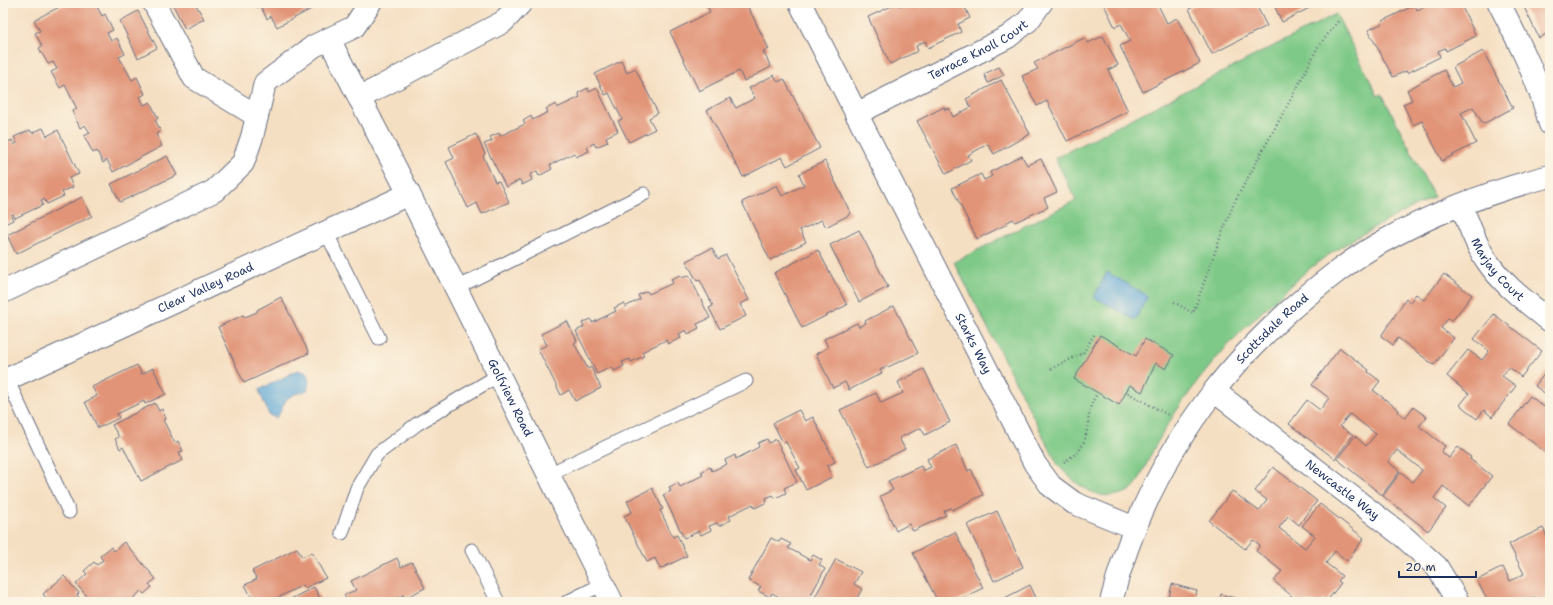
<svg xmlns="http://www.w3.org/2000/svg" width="1553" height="605" viewBox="0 0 1553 605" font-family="'Shantell Sans',sans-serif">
  <rect width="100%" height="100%" fill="#fcf5e5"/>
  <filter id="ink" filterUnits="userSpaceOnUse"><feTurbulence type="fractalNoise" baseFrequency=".025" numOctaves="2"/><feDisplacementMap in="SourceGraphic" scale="8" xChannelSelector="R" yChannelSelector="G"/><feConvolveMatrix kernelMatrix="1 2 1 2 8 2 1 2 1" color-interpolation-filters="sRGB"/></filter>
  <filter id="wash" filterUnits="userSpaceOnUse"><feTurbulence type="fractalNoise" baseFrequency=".012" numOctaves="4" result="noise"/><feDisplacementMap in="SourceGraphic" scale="16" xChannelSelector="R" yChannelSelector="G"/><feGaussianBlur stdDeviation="0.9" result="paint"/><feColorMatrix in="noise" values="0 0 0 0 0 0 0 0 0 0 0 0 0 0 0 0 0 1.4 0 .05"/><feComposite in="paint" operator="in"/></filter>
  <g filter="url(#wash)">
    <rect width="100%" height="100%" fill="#f5dfc2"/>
    <!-- green -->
    <path fill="#7ec987" stroke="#4c7c72" d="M1336 14 1378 96 1382 94 1434 197C1400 214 1365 231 1333 252 1312 265 1295 281 1277 298 1254 319 1231 340 1211 365 1186 395 1163 428 1147 463 1142 472 1138 486 1129 491 1100 505 1077 486 1058 465L954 262 1076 200 1055 158Z"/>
    <!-- water -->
    <g fill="#5ea7d5" stroke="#3c6b9a">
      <polygon points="1107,272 1148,296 1135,320 1094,297"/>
      <path d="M298 370 307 373 309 382 307 391C300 393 291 394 286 400 282 406 281 413 276 418L269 415 259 390Z"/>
    </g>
    <g id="blocks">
      <!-- building -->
      <g fill="#e19478">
        <polygon points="67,3 88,3 89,6 95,3 102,16 105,14 113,30 107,33 111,41 117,38 125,54 119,57 132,80 137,77 145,94 140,97 144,105 150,102 158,118 155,120 161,131 156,134 162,146 113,172 107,160 103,163 97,151 93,153 84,136 90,133 85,125 80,128 72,111 77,109 65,85 60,88 51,72 57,69 53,62 48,64 39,48 42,46 35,33 40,31 34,20"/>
        <polygon points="172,3 195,3 204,19 185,29"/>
        <polygon points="255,3 323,3 277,27 271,16 267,19 261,7 257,8"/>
        <polygon points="706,3 746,3 769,49 763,51 771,67 744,81 739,71 699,91 670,32 710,12"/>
        <polygon points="898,3 899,6 905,3 963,3 970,18 958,24 961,32 928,48 925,41 916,46 918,51 890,64 868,17"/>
        <polygon points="1103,3 1163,3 1158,5 1167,23 1177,18 1200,63 1143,92 1120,46 1130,41 1121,24 1115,27"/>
        <polygon points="1201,3 1255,3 1267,26 1212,54 1189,9"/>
        <polygon points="1273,3 1319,3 1282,22"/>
        <polygon points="1422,3 1460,3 1476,36 1446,51 1445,48 1438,51 1440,57 1407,73 1406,71 1393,77 1368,30 1383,23 1382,21 1415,5 1417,10 1424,7"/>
        <polygon points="1522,3 1550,3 1550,32 1539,38"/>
        <polygon points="138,11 157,48 138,58 120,21"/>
        <polygon points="1103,36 1118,65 1108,70 1128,111 1067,141 1047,101 1037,106 1022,76 1038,69 1034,63 1080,40 1085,38 1088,43"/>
        <polygon points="1483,51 1513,108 1483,124 1473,107 1461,113 1476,143 1442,161 1422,121 1413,125 1403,104 1412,100 1407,90 1444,70 1453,87 1461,83 1453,67"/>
        <polygon points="621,61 627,73 635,68 658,113 649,118 655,129 629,142 618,121 622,119 609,93 605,95 595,74"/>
        <polygon points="999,67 1004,75 988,83 984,74"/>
        <polygon points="774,75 778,82 784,79 820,148 787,166 782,157 743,177 707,110 730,98 736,108 755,98 749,88"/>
        <polygon points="1001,80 1030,134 994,154 988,144 968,155 971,160 946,174 917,121 944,107 945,110 949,108 953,117 971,107 966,99"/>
        <polygon points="588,88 589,92 597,88 618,131 606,137 608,142 596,147 594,143 587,147 589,151 576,157 574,153 550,165 552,169 539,176 537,171 530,175 532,180 522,185 520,180 506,187 484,144 492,141 490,137 499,133 500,136 525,124 523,121 531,116 533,120 548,112 546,109 556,104 557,108 580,97 578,93"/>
        <polygon points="43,128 47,136 58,130 79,174 69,178 73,187 62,192 64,196 47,204 44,199 41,200 43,205 15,218 13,214 11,215 13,220 3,225 3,144 12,140 14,145 17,143 14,137 30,130 32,133"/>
        <polygon points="476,134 485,154 483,156 495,182 499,181 509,202 482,214 477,203 468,208 446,162 454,158 449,147"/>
        <polygon points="167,156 177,175 120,202 111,184"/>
        <polygon points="1022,156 1027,165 1041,159 1057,192 1044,198 1048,207 1015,222 1013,219 1006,223 1007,224 977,239 952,188 981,174 984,180 992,176 990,172"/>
        <polygon points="825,161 851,214 826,227 822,220 800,230 806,242 770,260 742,202 777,185 782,196 804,185 799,174"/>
        <polygon points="82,197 92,216 16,254 7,235"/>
        <polygon points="859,230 888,287 859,302 830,245"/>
        <polygon points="712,248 718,259 726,255 749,300 740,304 746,316 720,329 709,308 713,306 700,280 697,281 686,261"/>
        <polygon points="818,250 847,305 802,328 774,273"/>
        <polygon points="1444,274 1472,295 1452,321 1448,318 1441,328 1454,338 1434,365 1398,338 1393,345 1381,336 1406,299 1410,302 1416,294 1424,300"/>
        <polygon points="680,275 682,278 689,275 710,318 697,324 699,328 688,334 686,330 679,334 681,338 668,344 666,340 642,352 644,356 631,362 630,359 622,362 624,366 614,371 612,367 597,374 576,331 584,327 582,323 591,319 592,323 616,311 614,308 624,303 625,307 640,299 638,295 647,291 649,294 673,283 671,279"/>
        <polygon points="281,297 309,353 244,383 218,327 243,315 245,317 257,312 257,310"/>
        <polygon points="894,306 918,353 888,367 888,366 880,370 882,373 849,390 845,382 833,388 816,354 828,347 824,339 857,323 859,327 866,323 865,321"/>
        <polygon points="1494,314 1542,351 1521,377 1509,367 1502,376 1516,386 1492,417 1484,410 1477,419 1460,405 1469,394 1447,376 1468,350 1482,360 1489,351 1474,339"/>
        <polygon points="567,321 577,341 574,343 588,369 591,367 601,388 575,401 569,390 561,395 538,349 547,345 541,334"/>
        <polygon points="1100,335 1136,356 1145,339 1174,355 1166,369 1156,363 1142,392 1130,385 1119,405 1074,379"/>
        <polygon points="1340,348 1369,370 1368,372 1380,381 1373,390 1399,410 1398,412 1405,418 1413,407 1427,417 1419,426 1445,446 1441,452 1449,458 1458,447 1471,457 1470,459 1492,476 1469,506 1443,486 1434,498 1446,508 1428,531 1383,496 1401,472 1413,482 1422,470 1397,450 1388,462 1400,471 1382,495 1337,459 1355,436 1366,446 1376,434 1350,414 1340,426 1353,435 1335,459 1289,424 1307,400 1320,410 1329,398 1312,385"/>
        <polygon points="137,365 142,374 153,368 166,394 145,404 144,401 117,414 119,418 98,428 85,402 97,396 92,387"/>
        <polygon points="1550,367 1550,397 1535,386"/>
        <polygon points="924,369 950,422 925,435 921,428 899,438 905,449 869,467 840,410 876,393 881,403 903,393 898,382"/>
        <polygon points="1530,396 1544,407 1550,399 1550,456 1509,424"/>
        <polygon points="155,403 159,411 162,409 166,419 163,420 175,443 178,441 183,451 179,452 183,460 141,481 123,447 120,449 115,439 119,437 112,425"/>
        <polygon points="799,410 805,421 813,417 835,462 827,466 832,477 806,490 796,470 800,468 786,442 783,443 773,423"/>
        <polygon points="767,439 769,443 776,439 797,482 784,488 786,493 775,498 773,495 766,498 767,502 755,508 753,504 729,516 731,520 719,526 717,523 709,526 711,530 701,535 699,531 684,538 663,495 671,491 669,487 678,483 680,487 703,475 701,472 710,467 712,471 727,464 725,460 735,455 736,459 759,447 758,443"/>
        <polygon points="956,445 968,471 971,469 983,495 952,510 951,508 944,511 946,515 913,531 909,524 896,531 880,496 893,490 888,481 921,466 923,471 931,467 927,459"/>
        <polygon points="1273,467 1317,501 1299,525 1288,516 1279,528 1305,548 1315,536 1302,526 1320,504 1364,538 1347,561 1335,551 1326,563 1342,576 1338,581 1341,583 1327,601 1324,599 1322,602 1299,602 1274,581 1282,571 1256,551 1260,545 1253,540 1245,549 1209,521 1232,491 1259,511 1267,500 1255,491"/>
        <polygon points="652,488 663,509 660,510 673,537 677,535 687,556 660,569 655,558 647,562 624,516 632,512 627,501"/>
        <polygon points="997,511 1023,567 994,581 967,525"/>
        <polygon points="1543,528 1550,542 1550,602 1538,602 1535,597 1525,602 1488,602 1477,580 1503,567 1510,581 1524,574 1509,544"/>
        <polygon points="955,532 983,588 954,602 938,602 913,553"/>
        <polygon points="771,538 779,542 781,539 791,544 788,548 810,560 813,555 822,560 819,565 825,569 807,602 776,602 779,597 772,593 770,597 758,591 761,587 748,580"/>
        <polygon points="124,542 156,579 149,584 152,587 144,594 141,591 129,602 92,602 76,584 87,574 84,571 94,562 97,565 103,560 100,556 111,547 114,551"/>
        <polygon points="297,548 302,557 312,552 326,578 305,588 303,585 277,598 278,601 277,602 254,602 245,585 257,579 252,571"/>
        <polygon points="397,558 401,567 412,562 425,588 405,598 403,595 389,602 348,602 344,595 356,590 351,581"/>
        <polygon points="836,559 861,572 854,584 862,589 855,602 812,602"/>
        <polygon points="64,576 79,593 77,595 83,602 49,602 43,594"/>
        <polygon points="1172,584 1197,591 1195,598 1209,602 1168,602"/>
        <polygon points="1030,585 1038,602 1005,602 1003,599"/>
        <polygon points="314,587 321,600 325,599 326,602 285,602"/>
        <polygon points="1221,594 1248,602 1219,602"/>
      </g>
    </g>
  </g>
  <g filter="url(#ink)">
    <use href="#blocks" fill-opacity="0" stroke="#676d81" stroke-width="1"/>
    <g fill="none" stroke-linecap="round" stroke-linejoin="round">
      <defs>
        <g id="service">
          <polyline points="326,232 379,338"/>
          <polyline points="456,288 644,194"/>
          <polyline points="7,379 69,512"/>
          <polyline points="549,474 746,381"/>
          <polyline points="342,533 357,488 377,454 417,424 499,375"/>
          <polyline points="472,550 498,602"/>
          <polyline points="567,602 603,584"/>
        </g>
        <g id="minor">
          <polyline points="154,3 194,78 257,116"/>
          <path id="s1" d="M800 3 1035 464 1051 486 1074 503 1135 528"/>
          <path d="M1499 3C1519 42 1539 81 1550 124"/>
          <path id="s2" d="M329 39 409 194 612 602"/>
          <polyline points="359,98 503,22 521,3"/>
          <path id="s3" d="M856 114 1008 37 1028 21 1041 3"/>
          <path id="s4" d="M1461 205C1469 224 1475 244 1487 261 1503 285 1528 303 1550 321"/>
          <polyline points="3,292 214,191 243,163 252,137 265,83 314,46 354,27 370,3"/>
          <path id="s5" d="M3 381 409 194"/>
          <path id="s6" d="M1214 391 1404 537 1437 567 1458 602"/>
          <path id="s7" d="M1111 602C1130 526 1166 453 1214 391 1236 362 1262 336 1289 311 1318 286 1348 261 1382 242 1435 212 1492 191 1550 176"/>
        </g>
      </defs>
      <!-- service casing -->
      <use href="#service" stroke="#676d81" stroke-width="15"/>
      <!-- minor casing -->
      <use href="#minor" stroke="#676d81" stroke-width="24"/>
      <!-- path -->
      <g stroke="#676d81" stroke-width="2.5" stroke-dasharray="1 3" stroke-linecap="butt">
        <polyline points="1174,302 1193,313 1220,238 1234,203 1298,86 1318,47 1339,20"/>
        <polyline points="1051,369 1083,353 1094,335"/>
        <polyline points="1128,393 1168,415"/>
        <path d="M1064 462C1068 459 1073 456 1077 453 1087 442 1087 428 1089 415 1090 407 1093 400 1097 394"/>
      </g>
      <!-- service -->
      <use href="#service" stroke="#fff" stroke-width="13"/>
      <!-- minor -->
      <use href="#minor" stroke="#fff" stroke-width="22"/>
    </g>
  </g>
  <g text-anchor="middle" stroke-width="4" stroke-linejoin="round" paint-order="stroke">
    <!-- street labels -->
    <g font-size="12" fill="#1b2f5e" stroke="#fcf5e5">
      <text dy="4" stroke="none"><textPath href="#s3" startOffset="138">Terrace Knoll Court</textPath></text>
      <text dy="4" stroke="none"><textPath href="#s4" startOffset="75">Marjay Court</textPath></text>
      <text dy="4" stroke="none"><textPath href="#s5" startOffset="223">Clear Valley Road</textPath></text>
      <text dy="4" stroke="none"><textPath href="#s7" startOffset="322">Scottsdale Road</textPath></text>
      <text dy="4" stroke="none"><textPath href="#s1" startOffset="382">Starks Way</textPath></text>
      <text dy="4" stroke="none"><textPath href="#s2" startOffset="402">Golfview Road</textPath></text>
      <text dy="4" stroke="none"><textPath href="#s6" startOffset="162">Newcastle Way</textPath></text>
    </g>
  </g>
  <!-- margin -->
  <rect width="1553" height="605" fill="none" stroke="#fcf5e5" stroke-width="16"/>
  <!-- scale -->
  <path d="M1399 571v6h77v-6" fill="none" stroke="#1b2f5e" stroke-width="2"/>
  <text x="1405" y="571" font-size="12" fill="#1b2f5e" stroke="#fcf5e5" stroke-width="3" paint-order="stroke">20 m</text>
</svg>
